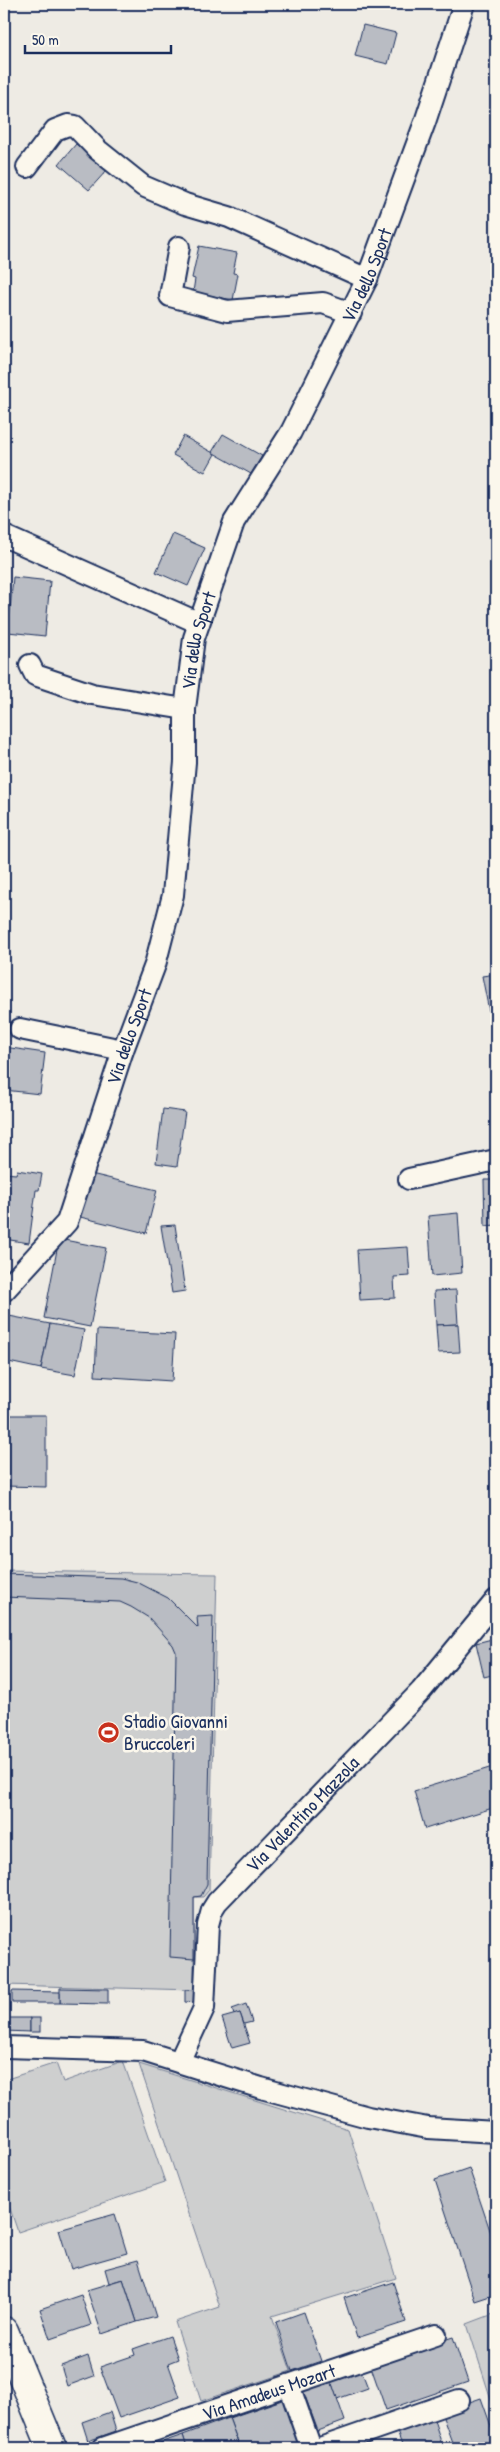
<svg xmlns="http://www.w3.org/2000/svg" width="500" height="2452" viewBox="0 0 500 2452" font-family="'Patrick Hand',sans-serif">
  <rect width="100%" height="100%" fill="#eeebe4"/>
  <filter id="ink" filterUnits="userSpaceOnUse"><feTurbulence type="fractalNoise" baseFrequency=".02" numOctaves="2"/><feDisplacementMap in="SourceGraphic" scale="10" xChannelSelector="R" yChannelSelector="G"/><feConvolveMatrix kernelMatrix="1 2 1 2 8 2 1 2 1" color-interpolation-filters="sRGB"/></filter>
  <g filter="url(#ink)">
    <!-- green -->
    <g fill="#cecfcf" stroke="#747f96">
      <polygon points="4,1571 217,1574 209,1890 203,1897 194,1897 194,1990 4,1985"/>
      <polygon points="123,2061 165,2182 18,2232 4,2191 4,2080 56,2063 63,2082"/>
      <polygon points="139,2064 348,2129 396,2278 272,2316 291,2371 201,2401 175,2322 220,2307"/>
      <polygon points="496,2313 496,2415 467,2324"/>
    </g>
    <!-- building -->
    <g fill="#b9bcc3" stroke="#1b2f5e">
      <polygon points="363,25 396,33 388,64 355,56"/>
      <polygon points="76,144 107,170 89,190 59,164"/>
      <polygon points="199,246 237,253 233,273 238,274 233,300 193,292 195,279 192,278"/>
      <polygon points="223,434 262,456 251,474 212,452"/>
      <polygon points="183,436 215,454 205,472 173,455"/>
      <polygon points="173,534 205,548 188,586 156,572"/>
      <polygon points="13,577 50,581 45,636 8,632"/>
      <polygon points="496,974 496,1015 490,1016 482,976"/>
      <polygon points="4,1047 45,1053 40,1094 4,1090"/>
      <polygon points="163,1109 185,1112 177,1166 156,1163"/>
      <polygon points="17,1170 42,1174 39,1190 36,1190 29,1243 4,1239 4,1173 16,1174"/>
      <polygon points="87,1173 157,1190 146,1233 76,1216"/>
      <polygon points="484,1180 496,1180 496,1225 485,1226"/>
      <polygon points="458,1213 462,1273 432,1276 428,1216"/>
      <polygon points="175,1225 185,1291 172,1293 161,1226"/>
      <polygon points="59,1239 106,1248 90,1327 44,1318"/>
      <polygon points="408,1247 410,1276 394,1277 395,1298 360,1300 357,1250"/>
      <polygon points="456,1290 458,1324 436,1325 434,1291"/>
      <polygon points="4,1315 50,1324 41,1369 4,1361"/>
      <polygon points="50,1324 84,1330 75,1375 41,1369"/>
      <polygon points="458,1324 460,1352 438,1353 436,1325"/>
      <polygon points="97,1330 175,1334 172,1381 95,1376"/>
      <polygon points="4,1415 46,1415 46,1487 4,1486"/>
      <polygon points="4,1574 121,1578 137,1582 168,1598 198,1628 197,1617 213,1616 207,1884 201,1896 194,1897 194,1959 170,1957 176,1652 173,1645 149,1618 131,1607 120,1602 4,1597"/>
      <polygon points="496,1638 496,1674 484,1677 476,1643"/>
      <polygon points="496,1766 496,1807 425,1829 414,1791"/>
      <polygon points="60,1988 108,1989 108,2004 60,2003"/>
      <polygon points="185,1990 196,1991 195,2003 185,2002"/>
      <polygon points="12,1991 60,1992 60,2003 12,2003"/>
      <polygon points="246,2004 252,2022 244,2024 240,2013 234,2015 232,2009"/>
      <polygon points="240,2013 250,2043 232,2048 222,2018"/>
      <polygon points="4,2018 30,2018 30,2032 4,2031"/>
      <rect x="30" y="2018" width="10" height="14"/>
      <polygon points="469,2168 496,2248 496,2294 475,2301 435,2180"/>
      <polygon points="115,2214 127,2253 71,2269 59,2230"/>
      <polygon points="138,2260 156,2317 137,2322 123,2279 109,2283 105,2269"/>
      <polygon points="123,2279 137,2322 102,2334 87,2290"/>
      <polygon points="393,2282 406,2322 357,2338 344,2298"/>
      <polygon points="81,2295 91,2325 50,2339 40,2309"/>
      <polygon points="304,2312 321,2361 292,2371 276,2322"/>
      <polygon points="170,2336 178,2359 168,2363 180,2397 119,2418 100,2367 135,2355 133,2349"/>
      <polygon points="453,2337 468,2382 386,2410 370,2364"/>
      <polygon points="88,2356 94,2376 67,2386 61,2366"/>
      <polygon points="360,2367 368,2388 337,2399 330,2378"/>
      <polygon points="330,2378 345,2421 318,2431 302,2388"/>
      <polygon points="288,2398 304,2441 282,2448 240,2448 229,2418"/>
      <polygon points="481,2398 496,2440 496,2446 490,2448 454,2448 441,2412"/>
      <polygon points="110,2412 116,2431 88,2441 82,2422"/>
      <polygon points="433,2417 443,2448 403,2448 396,2429"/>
      <polygon points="229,2418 240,2448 187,2448 183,2435"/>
      <polygon points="183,2435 187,2448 145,2448"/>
    </g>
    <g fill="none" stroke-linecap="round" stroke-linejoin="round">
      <defs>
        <g id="street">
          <polyline points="27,167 55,130 68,125 75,126 98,150 143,186 185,204 229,217 367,279"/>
          <polyline points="179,247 170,296 227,311 323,303 351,313"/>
          <polyline points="4,536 199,623"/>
          <polyline points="30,665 35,675 92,694 185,709"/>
          <polyline points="20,1029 123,1050"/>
          <polyline points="409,1179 496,1160"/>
          <path id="s1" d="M4 1291 67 1222 123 1050 155 965 173 895 185 762V709L194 638 234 522 291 432 367 279 425 122 464 4"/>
          <polyline points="4,2047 143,2051 261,2088 368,2117 428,2128 496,2132"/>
          <path id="s2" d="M179 2062 204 2008 208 1925 212 1910 217 1902 421 1691 496 1600"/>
          <polyline points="289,2385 311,2448"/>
          <path id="s3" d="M103 2448 436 2335"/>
          <polyline points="320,2448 459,2400"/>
        </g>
        <polyline id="primary" points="4,2331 52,2448"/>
      </defs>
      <!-- street casing -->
      <use href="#street" stroke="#1b2f5e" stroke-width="24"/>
      <!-- primary casing -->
      <use href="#primary" stroke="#1b2f5e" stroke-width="31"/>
      <!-- street -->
      <use href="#street" stroke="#fbf7ec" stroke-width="20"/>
      <!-- primary -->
      <use href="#primary" stroke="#fbf7ec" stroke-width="28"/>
    </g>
  </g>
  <!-- icons -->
  <defs>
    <symbol id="stadium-disc" viewBox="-11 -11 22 22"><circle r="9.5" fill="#c8321e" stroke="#fbf7ec"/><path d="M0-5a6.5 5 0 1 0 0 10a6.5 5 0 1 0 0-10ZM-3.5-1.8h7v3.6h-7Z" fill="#fff"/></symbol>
  </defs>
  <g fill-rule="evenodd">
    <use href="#stadium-disc" x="96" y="1720" width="25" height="25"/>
  </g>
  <g text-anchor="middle" stroke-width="5" stroke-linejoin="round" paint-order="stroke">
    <!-- street labels -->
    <g font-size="19" fill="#1b2f5e" stroke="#fbf7ec">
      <text dy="7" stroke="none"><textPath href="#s1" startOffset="1099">Via dello Sport</textPath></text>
      <text dy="7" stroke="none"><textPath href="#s1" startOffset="694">Via dello Sport</textPath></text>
      <text dy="7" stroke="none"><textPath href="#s1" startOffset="289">Via dello Sport</textPath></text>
      <text dy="7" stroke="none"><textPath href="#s2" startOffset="290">Via Valentino Mazzola</textPath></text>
      <text dy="7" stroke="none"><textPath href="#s3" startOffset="175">Via Amadeus Mozart</textPath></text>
    </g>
    <!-- poi labels -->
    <g font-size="19" fill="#1b2f5e" stroke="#fbf7ec" text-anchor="start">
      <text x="124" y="1728">Stadio Giovanni<tspan x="124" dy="22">Bruccoleri</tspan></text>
    </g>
  </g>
  <!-- margin -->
  <rect width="500" height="2452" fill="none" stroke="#fbf7ec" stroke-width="20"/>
  <rect x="10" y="10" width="480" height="2432" fill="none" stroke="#1b2f5e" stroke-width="2" filter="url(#ink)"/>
  <!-- scale -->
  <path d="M25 45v8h146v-8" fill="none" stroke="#1b2f5e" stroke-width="2.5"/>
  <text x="32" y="45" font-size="15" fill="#1b2f5e" stroke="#fbf7ec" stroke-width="4" paint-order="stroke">50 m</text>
</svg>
